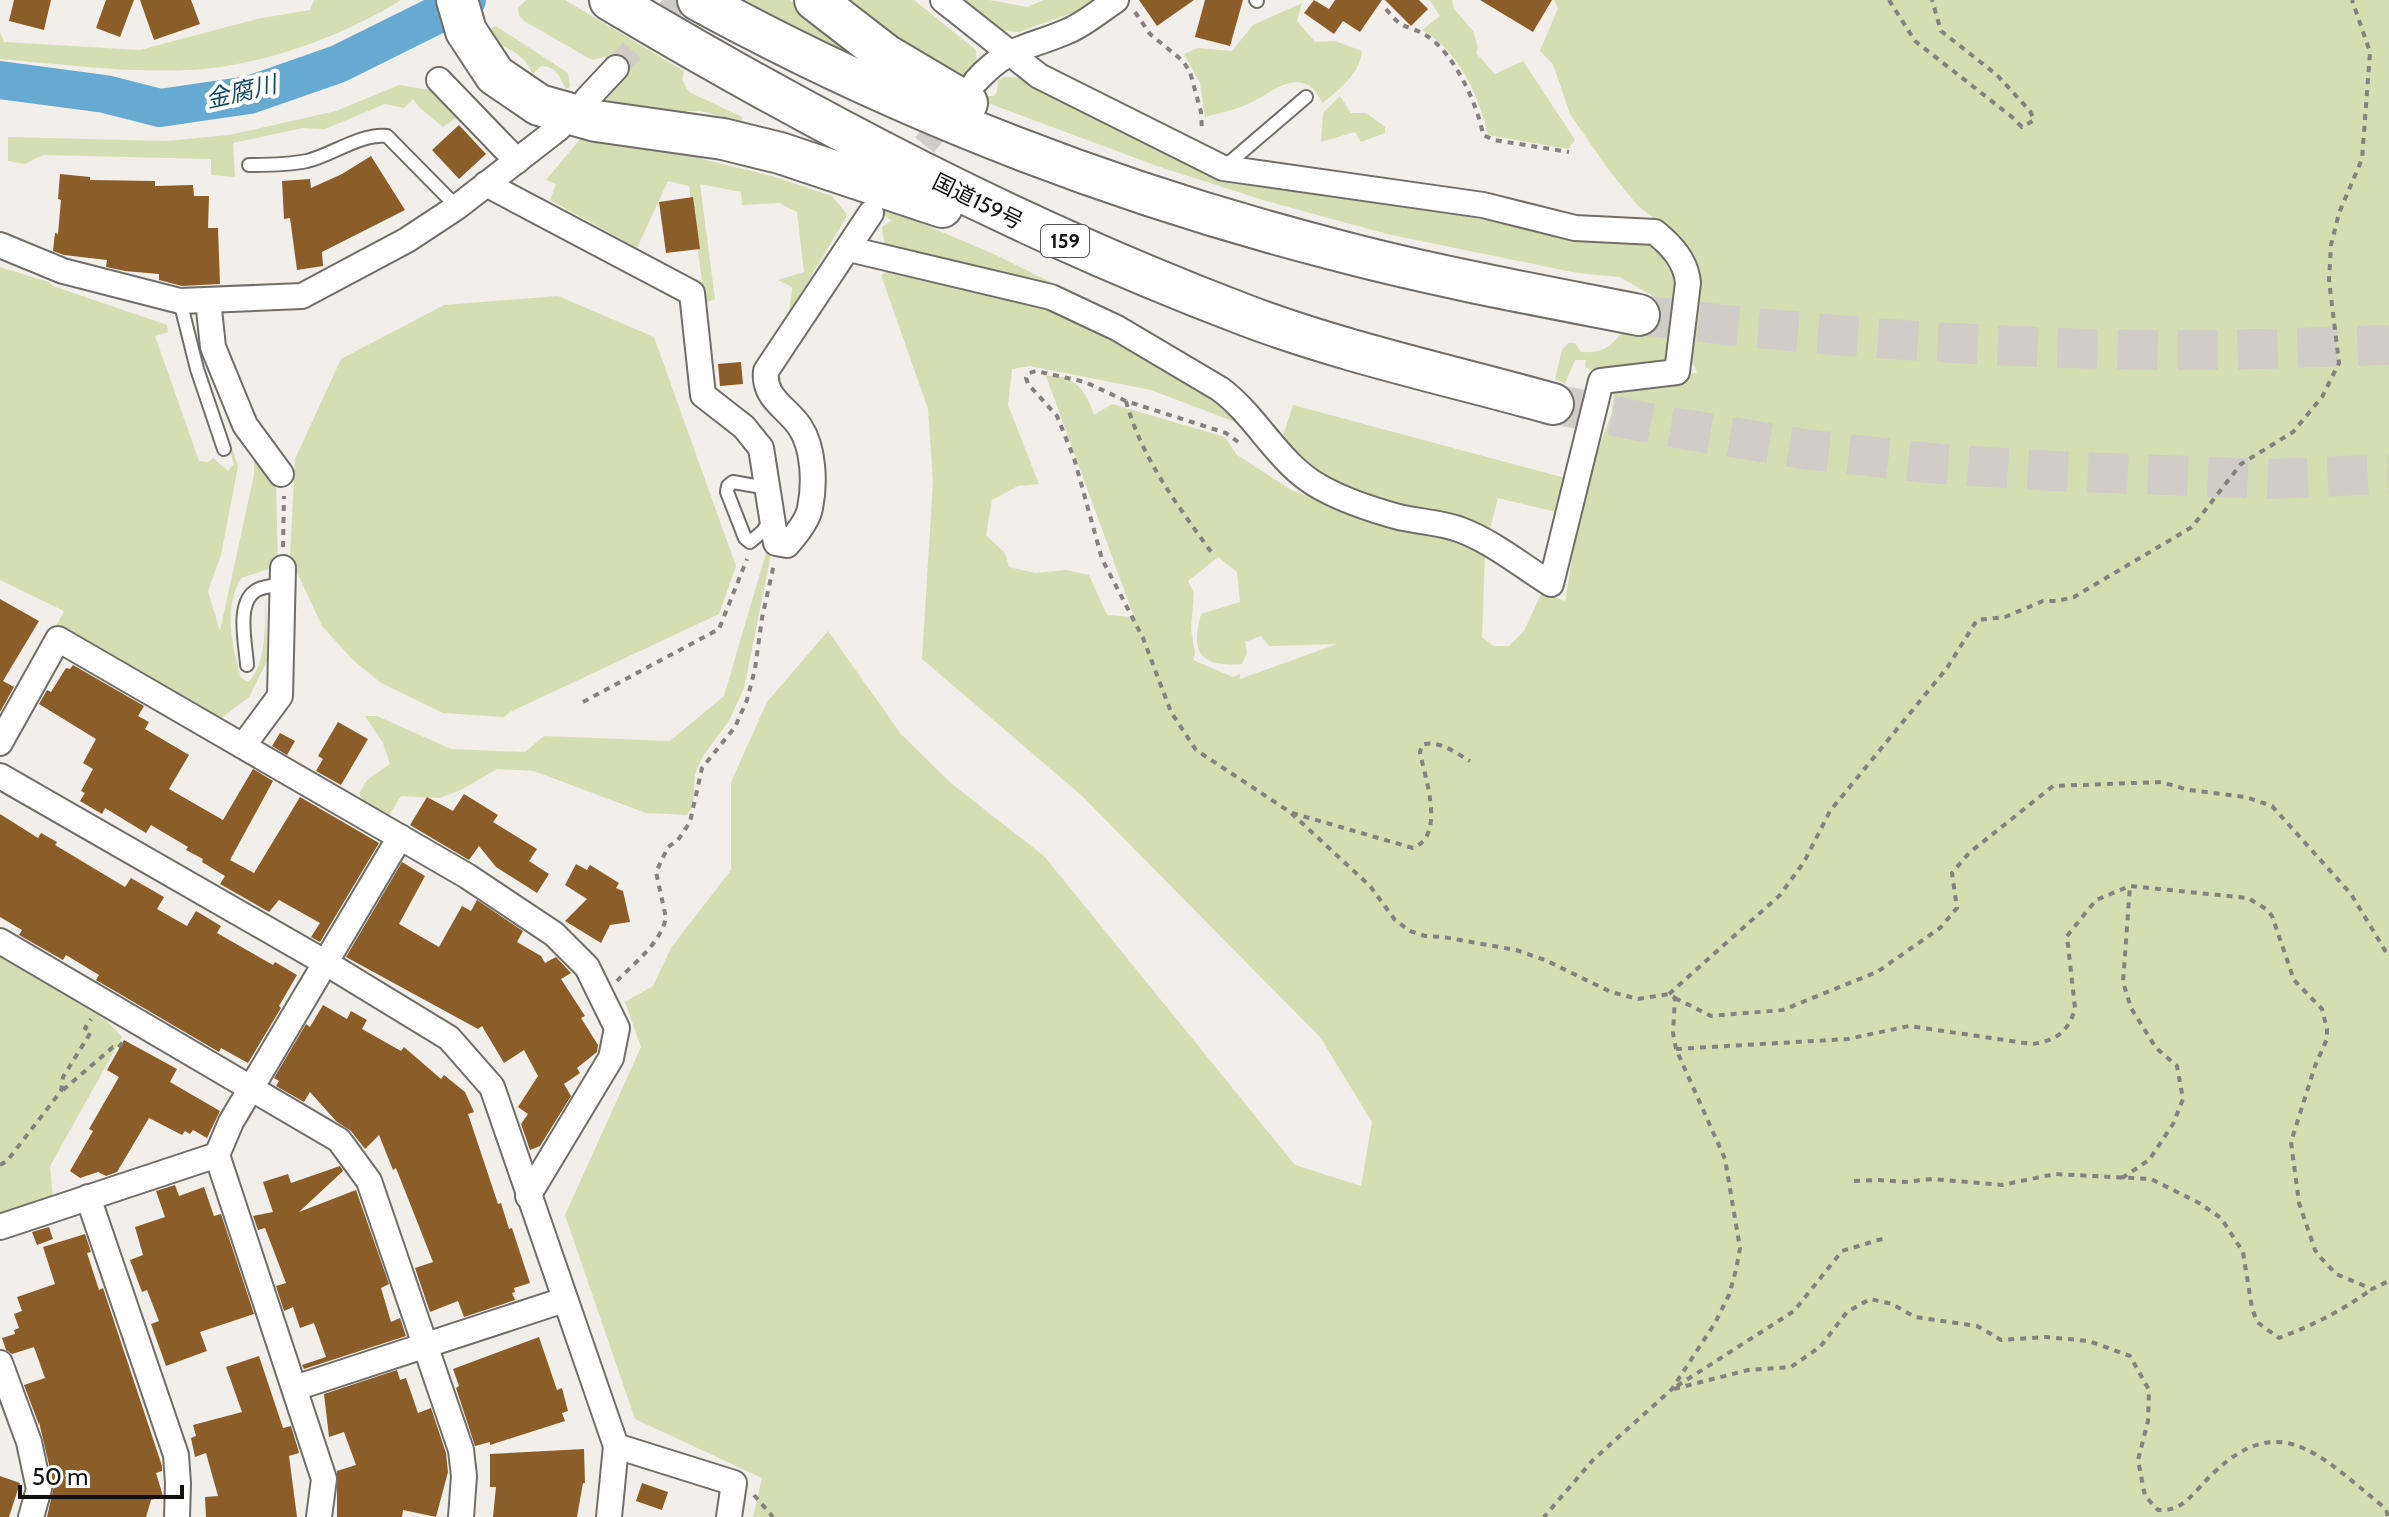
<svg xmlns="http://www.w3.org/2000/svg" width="2389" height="1517" viewBox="0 0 2389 1517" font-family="Cabin,'Noto Sans JP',sans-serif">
  <rect width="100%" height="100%" fill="#f2eee9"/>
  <!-- green -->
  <g fill="#d4deb2" fill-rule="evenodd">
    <path d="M314 0H401C342 37 258 67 189 70 126 73 62 64 0 59V32L4 42 140 50 257 19 310 10Z"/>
    <polygon points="526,0 565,0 684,71 682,80 689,92 742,117 742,122 701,111 687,111 687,119 602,105 631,71 604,57 592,60 526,22 519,16 518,8"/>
    <polygon points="743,0 790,0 865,56 862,60"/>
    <path d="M829 0H914L976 50 977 66 963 76 964 79 988 96H994L997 92 998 81 1004 77 1021 78 1218 178 1488 216 1490 220C1548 238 1595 238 1655 240L1678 277 1665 361 1597 373 1585 367 1586 360H1575L1565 384 1555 379 1562 350 1568 343H1575L1581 352C1602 353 1608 349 1622 333 1644 333 1652 332 1665 312L1659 300 1620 277 1577 273 1387 234 1263 200 1157 166 985 102Z"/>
    <polygon points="953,0 989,0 1027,7 1044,0 1093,0 1097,4 1019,32 997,30"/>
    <path d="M1430 0H1452L1454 9 1473 31 1478 48 1476 53 1495 74 1523 61 1575 140 1568 149 1488 135C1480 98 1458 49 1422 30L1440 16Z"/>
    <path d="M1554 0H2389V1517H753L762 1478 635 1419 565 1215 641 1047 625 1002 653 986 671 948 731 870V782L767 702 828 631 901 734 952 784 1044 856 1295 1165 1361 1186 1372 1122 1320 1037 1081 795 922 659 933 482 928 409 881 275 893 268 1053 307 1223 404 1243 425 1151 390 1030 366 1012 369 1008 405 1039 484 1018 486 992 500 986 535 1005 553 1009 567 1035 573 1066 570 1089 575 1107 615 1134 617 1046 376C1074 374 1086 390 1094 415L1112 404 1225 437 1237 455 1293 491 1401 528 1434 534 1485 554 1482 637 1494 646H1509L1524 631 1542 592 1565 601 1585 485 1612 412 1614 393C1643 385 1670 383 1697 372L1689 356 1696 277 1682 240 1638 206 1608 169 1570 114 1553 64 1540 51 1558 8ZM1218 557 1237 572 1240 602 1201 614C1190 654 1201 667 1242 664L1247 653 1245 642 1261 636 1269 646 1337 644 1240 679V674L1233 677 1193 660 1195 654 1191 629 1194 593 1188 581Z"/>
    <path d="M1302 3 1297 21 1315 42 1335 41 1362 51C1360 74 1339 89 1323 103 1318 97 1314 86 1306 84 1286 76 1265 97 1248 104 1235 110 1219 113 1205 117L1200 83 1184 54 1198 48 1232 51 1253 25Z"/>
    <path d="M496 26 568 73 570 87 566 89C558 76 559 68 542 66L532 74C528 57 508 47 492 42L485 30Z"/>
    <polygon points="399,85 437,91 488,140 487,152 483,144 456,118 443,127 419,107 413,99 404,108 385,104 325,129 303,128 233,143 235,177 211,175 211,159 43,155 25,164 8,161 8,137 166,141 229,135 336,111"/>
    <polygon points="1340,96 1351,113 1366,113 1385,127 1385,133 1361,142 1355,132 1321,142 1323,113"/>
    <path d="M581 138 676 149 703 155 702 159 772 176 832 196 846 213V218L790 311C788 302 793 296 792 287L778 280 804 272 797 212 779 203 742 205 741 192 700 184 715 299 705 303 689 186 668 181 637 248 550 200 556 184 546 180Z"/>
    <polygon points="857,196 996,255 1070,292 885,249 882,227 892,220 853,200"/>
    <path d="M0 267 49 282 53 286 167 325 168 332 155 336 199 461 208 462 213 458 228 471 234 464 201 356 238 466 221 555 208 591 220 631 254 475V460L245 437 276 482 278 566 241 578C223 610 232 644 241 678L248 682C268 663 264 623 266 597L267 661 249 697 216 722 55 628 64 611 0 580Z"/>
    <polygon points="558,296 654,337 736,566 719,614 510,712 504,717 443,713 381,683 353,660 322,626 290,557 295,459 341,359 444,305"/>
    <polygon points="1293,405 1569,479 1560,513 1498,498 1489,533 1381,504 1315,475 1282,439"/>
    <polygon points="768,546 772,550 744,688 729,721 703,756 695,774 693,806 687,815 646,813 534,771 497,769 461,790 439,798 401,796 388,817 365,804 359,794 367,780 390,764 383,743 365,716 377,716 451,749 525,752 544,736 670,741 724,696"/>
    <polygon points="0,957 106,1020 122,1037 50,1166 53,1199 0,1220"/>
  </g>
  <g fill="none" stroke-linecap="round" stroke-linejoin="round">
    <!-- river -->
    <polyline stroke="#67aad1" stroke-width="38" points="0,80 105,94 160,108 249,95 338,64 467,0"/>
  </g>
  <!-- building -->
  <g fill="#8a5d29">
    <polygon points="14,0 51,0 44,30 9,21"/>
    <polygon points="106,0 134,0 120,37 96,28"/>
    <polygon points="140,0 191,0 200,24 154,40"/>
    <polygon points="1139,0 1194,0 1157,26"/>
    <polygon points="1205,0 1243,0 1230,46 1195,37"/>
    <polygon points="1314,0 1329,9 1335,0 1382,0 1360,32 1343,21 1334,34 1304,13"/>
    <polygon points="1385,0 1419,0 1428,9 1411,26"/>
    <polygon points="1480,0 1552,0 1533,32"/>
    <polygon points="459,125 486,154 459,179 432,150"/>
    <polygon points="371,156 405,210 322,252 323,266 297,270 290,218 284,219 282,181 310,179 311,188 342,174"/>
    <polygon points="60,174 90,177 90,180 155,181 155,186 193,185 194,196 209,196 208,228 218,228 220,284 182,286 159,280 159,274 125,271 106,267 107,260 64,255 53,251 55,233 58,234 61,200 58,199"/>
    <polygon points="693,197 700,249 666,253 659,202"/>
    <polygon points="741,362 743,384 720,386 718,364"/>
    <polygon points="0,599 39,621 3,681 14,687 0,712"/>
    <polygon points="73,665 144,706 138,716 149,722 145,729 189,755 169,789 223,820 253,769 273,781 230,860 254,873 300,797 379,843 320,942 311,937 320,923 279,900 269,912 220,884 225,876 202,862 203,859 186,850 188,847 151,825 146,833 105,808 102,814 80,801 85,793 81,791 93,769 83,763 96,739 39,704 47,690 51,692 66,668 70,669"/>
    <polygon points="338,722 368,739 341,785 316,771 323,759 318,756"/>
    <polygon points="280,733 295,741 287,755 272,746"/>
    <polygon points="464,794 498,815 493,822 537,849 529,861 549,874 537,893 496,867 479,846 469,860 410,825 427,797 453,811"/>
    <polygon points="0,814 38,838 41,833 57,842 55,845 125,887 131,878 164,897 157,909 187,926 196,911 221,926 217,933 273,965 275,962 297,975 279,1006 281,1008 248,1063 221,1048 219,1052 96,980 99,975 66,955 63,960 19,935 22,930 0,917"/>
    <polygon points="402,862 425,876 399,924 439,947 462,906 471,911 477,900 523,931 517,942 541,956 545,963 556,957 571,973 561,979 585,1016 581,1018 598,1045 597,1052 577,1068 580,1073 564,1084 571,1096 540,1146 530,1150 521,1124 528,1114 518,1107 538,1076 524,1050 504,1063 482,1026 478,1029 346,957"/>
    <polygon points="576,864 587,870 590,865 619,883 616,888 623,891 630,922 610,925 601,943 565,921 587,899 565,885"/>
    <polygon points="323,1005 347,1019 351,1011 367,1020 362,1029 401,1051 404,1047 441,1079 444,1075 465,1092 474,1112 468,1114 498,1204 501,1203 509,1229 512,1228 530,1283 514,1288 515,1292 512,1293 515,1300 464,1317 458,1301 430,1312 415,1268 433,1262 396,1168 393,1170 379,1135 365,1149 351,1131 336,1121 310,1092 304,1102 276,1086 279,1081 274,1078 306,1024 310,1027"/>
    <polygon points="124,1040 177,1069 170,1082 220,1111 207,1138 193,1130 190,1134 185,1131 182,1135 149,1118 117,1172 106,1176 98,1172 80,1178 70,1171 93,1131 89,1129 119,1077 107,1070"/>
    <polygon points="340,1166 343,1171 299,1212 356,1190 389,1284 381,1288 391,1322 400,1318 406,1336 304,1369 302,1365 326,1357 314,1323 300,1328 293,1307 284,1311 276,1286 286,1283 265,1228 258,1230 253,1216 273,1212 263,1182 288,1174 291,1183"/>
    <polygon points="175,1185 179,1196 204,1187 214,1216 221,1214 254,1314 200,1332 207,1351 166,1366 151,1324 159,1321 147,1290 142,1292 130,1260 143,1255 135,1227 165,1217 156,1191"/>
    <polygon points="49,1227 53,1239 37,1245 32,1232"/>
    <polygon points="85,1234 91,1252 87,1253 99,1290 103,1288 162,1466 162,1471 156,1473 163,1496 151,1500 146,1517 47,1517 54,1486 39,1422 39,1425 24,1385 45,1378 34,1347 12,1354 6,1350 2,1338 15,1334 14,1330 19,1328 14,1314 22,1311 17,1297 55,1284 43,1247"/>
    <polygon points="539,1337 557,1390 562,1388 568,1411 562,1413 565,1421 490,1445 490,1442 475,1446 456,1388 459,1386 453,1369"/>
    <polygon points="259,1356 283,1428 291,1426 298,1449 299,1453 289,1456 297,1517 206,1517 205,1497 218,1496 206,1453 195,1457 191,1438 196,1436 193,1425 242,1412 226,1367"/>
    <polygon points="397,1370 400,1380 406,1378 418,1413 431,1408 446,1453 448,1472 436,1517 403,1510 402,1517 337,1517 337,1471 356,1465 344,1432 329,1437 324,1394"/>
    <polygon points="584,1449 585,1483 583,1483 577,1517 493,1517 496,1487 490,1487 490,1454"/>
    <polygon points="0,1476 20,1483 9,1517 0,1517"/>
    <polygon points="642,1483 668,1492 662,1510 636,1501"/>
  </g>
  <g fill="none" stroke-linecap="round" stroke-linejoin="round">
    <!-- minor-tunnel -->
    <g stroke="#d0cdc8" stroke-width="24" stroke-dasharray="24 12" stroke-linecap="butt">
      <polyline points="616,68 679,0"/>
      <polyline points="902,173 952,111"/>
    </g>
    <!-- trunk-tunnel -->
    <g stroke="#d0cdc8" stroke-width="40" stroke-dasharray="40 20" stroke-linecap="butt">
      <path d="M1639 315C1811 336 1985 348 2159 350 2235 351 2312 347 2389 345"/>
      <polyline points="1553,404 1665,426 1804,449 1939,464 2054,471 2271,479 2389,474"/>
    </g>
    <defs>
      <g id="service">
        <polyline points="1256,0 1257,1"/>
        <path d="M249 165C268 165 287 165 307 161 332 155 361 133 387 136L457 207"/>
        <polyline points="1223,168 1306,97"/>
        <polyline points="180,301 197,369 224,449"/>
        <polyline points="767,488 733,482 728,486 727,492 745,538 750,542 763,531 771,519"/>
        <path d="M247 665C246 645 235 602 257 590 264 586 274 586 282 585"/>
      </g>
      <g id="minor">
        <polyline points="439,80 517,161"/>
        <path d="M976 81C1009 45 1027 49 1068 31 1085 24 1101 10 1116 0"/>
        <polyline points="587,99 616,68"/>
        <path d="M486 184 692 293 703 395 744 427 761 448 776 543 787 545C795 536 808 520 810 508 815 484 814 448 800 427 787 407 763 399 766 371L871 213"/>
        <polyline points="0,245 63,271 180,301 302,296 407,240 457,207 559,128"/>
        <path d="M849 249 1051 297 1117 328 1220 389C1258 417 1278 464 1320 487 1343 500 1370 509 1395 516 1417 522 1440 522 1461 530 1493 542 1522 566 1551 584L1601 381 1677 372 1688 283C1686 261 1672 246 1655 232L1575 228 1483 205 1223 168 1039 76 943 0"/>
        <polyline points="208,300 213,347 245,425 281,474"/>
        <polyline points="0,743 58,639 467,876 554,934 587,967 617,1028 611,1058 528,1196"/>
        <polyline points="243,746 280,696 283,568"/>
        <polyline points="0,776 326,963 449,1038 492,1087 616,1446 609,1517"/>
        <polyline points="0,941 339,1140 369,1181 461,1450 464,1476 461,1517"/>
        <polyline points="88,1197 176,1455 178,1483 177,1517"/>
        <polyline points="0,1227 217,1155"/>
        <polyline points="0,1363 29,1442 39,1489 31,1517"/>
        <polyline points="295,1388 564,1300"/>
        <polyline points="616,1446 734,1483 729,1517"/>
        <polyline points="319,1517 324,1479 217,1155 231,1122 400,837"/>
      </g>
      <g id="trunk">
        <polyline points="457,0 466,31 495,75 539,105 596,121 723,139 780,153 942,207"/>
        <path d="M610 0C815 122 1021 230 1245 315 1342 352 1453 376 1553 404"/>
        <path d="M698 0C897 109 1112 192 1332 249 1433 276 1537 295 1639 315"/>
        <polyline points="815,0 886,55 967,103"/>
      </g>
    </defs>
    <!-- service casing -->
    <use href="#service" stroke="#716e69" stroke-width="16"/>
    <!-- minor casing -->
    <use href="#minor" stroke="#716e69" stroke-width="28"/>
    <!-- trunk casing -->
    <use href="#trunk" stroke="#716e69" stroke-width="44"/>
    <!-- path -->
    <g stroke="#84817e" stroke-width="4" stroke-dasharray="6 6" stroke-linecap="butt">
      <polyline points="1889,0 1915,41 2012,117 2022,127 2034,120 2030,111 1997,75 1941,31 1932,0"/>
      <path d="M1386 9C1404 32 1406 23 1427 36 1454 53 1478 105 1483 135L1494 140 1569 152"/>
      <polyline points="1135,12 1150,34 1183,61 1190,72 1201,112 1202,131"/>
      <path d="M1126 401C1142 460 1179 507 1214 556"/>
      <polyline points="1238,442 1226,433 1126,401 1085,382 1036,371 1029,373 1026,378 1028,384 1057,416 1074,458 1102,559 1143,638 1171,712 1196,750 1290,812 1370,886 1395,920 1410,931 1425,936 1443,937 1516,950 1545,960 1611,992 1638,999 1669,994 1675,998 1673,1033 1676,1049 1725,1159 1740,1248 1736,1270 1729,1295 1715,1323 1672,1389 1593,1460 1544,1517"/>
      <polyline points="283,547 284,496"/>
      <polyline points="583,702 719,629 747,559"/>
      <path d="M1292 813 1413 848C1446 835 1425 779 1420 752L1422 745C1438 739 1456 753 1470 761"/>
      <path d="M617 981C634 963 660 944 666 918L656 872 668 847 678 840 690 822 702 768 735 727 747 700 755 669 762 618 774 564"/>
      <polyline points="1669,994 1780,895 1804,862 1830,811 1947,668 1977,620 2005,617 2043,601 2057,601 2074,597 2192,527 2241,464 2293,432 2322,397 2339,363 2329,280 2331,245 2339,213 2362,159 2370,52 2352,0"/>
      <polyline points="1675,998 1711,1016 1783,1010 1877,972 1940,928 1957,908 1952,873 1969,853 2053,786 2161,782 2189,790 2246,797 2272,806 2351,894 2389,957"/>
      <path d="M1676 1049 1848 1039 1909 1026 2032 1044C2055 1041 2069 1032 2075 1008L2067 936 2096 900 2130 886 2248 898 2266 909 2272 916 2294 980 2322 1009 2327 1029V1039L2315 1066 2291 1142 2299 1203 2315 1250 2321 1258 2336 1274 2372 1289 2389 1281"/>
      <polyline points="63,1090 113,1047 118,1048 125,1039"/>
      <polyline points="0,1165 7,1161 61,1091 63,1077 91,1032 85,1028 91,1019"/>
      <polyline points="2122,1178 2149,1160 2173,1124 2183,1099 2177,1066 2156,1048 2131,1008 2123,982 2130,886"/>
      <path d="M1854 1181 1879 1180 1905 1182 1932 1179 2002 1185 2055 1174 2151 1179 2199 1203 2221 1218 2243 1252 2252 1308 2257 1322 2279 1338C2313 1325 2342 1311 2372 1289"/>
      <polyline points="1677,1386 1794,1311 1842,1251 1885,1238"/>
      <path d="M1674 1389 1748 1370 1791 1367 1820 1347 1847 1312 1870 1299 1892 1304 1915 1317 1977 1326 2001 1340 2046 1337 2089 1341 2130 1356 2149 1390 2148 1421 2138 1460 2145 1496 2158 1510C2178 1511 2186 1502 2199 1488 2275 1403 2315 1451 2386 1509L2388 1517"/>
      <polyline points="754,1495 773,1517"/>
    </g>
    <!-- service -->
    <use href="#service" stroke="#fff" stroke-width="12"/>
    <!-- minor -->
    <use href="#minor" stroke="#fff" stroke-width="24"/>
    <!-- trunk -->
    <use href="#trunk" stroke="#fff" stroke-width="40"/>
  </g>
  <g text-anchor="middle" stroke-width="8" stroke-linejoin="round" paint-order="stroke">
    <!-- shield labels -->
    <rect fill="#fff" stroke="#585857" stroke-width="2" x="1041" y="225" width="48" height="32" rx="6"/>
    <g font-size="20" font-weight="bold" fill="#11100f">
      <text x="1065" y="248">159</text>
    </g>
    <!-- street labels -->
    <g font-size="22" fill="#11100f" stroke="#fff">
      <text transform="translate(978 201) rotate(26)" y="8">国道159号</text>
    </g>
    <!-- water labels -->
    <g font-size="24" font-style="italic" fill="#144965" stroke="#fff">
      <text transform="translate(241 92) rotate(-13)" y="8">金腐川</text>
    </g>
  </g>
  <!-- scale -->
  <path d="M20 1485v12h162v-12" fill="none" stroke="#11100f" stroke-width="4"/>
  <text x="32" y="1485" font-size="24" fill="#11100f" stroke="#ffffff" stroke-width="6" paint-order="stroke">50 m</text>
</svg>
